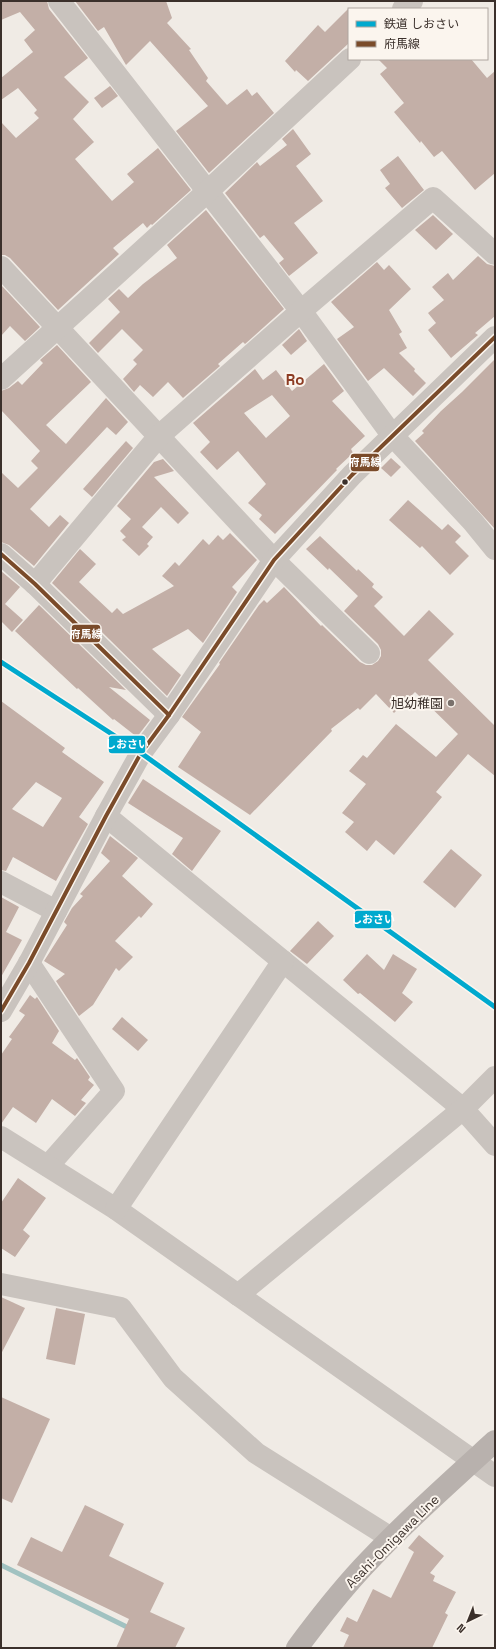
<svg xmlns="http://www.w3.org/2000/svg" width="496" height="1649" viewBox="0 0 496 1649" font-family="'Space Grotesk','Noto Sans JP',sans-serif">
  <rect width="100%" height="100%" fill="#f0ebe5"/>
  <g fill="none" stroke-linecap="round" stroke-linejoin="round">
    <!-- stream -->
    <polyline stroke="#a1c2c1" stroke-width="5" points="1,1565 131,1629"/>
  </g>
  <!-- building -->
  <g fill="#c3afa7" fill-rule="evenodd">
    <polygon points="1,1 47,1 49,9 88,58 64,77 89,102 73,119 94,142 75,159 112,201 134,182 127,174 158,148 191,190 152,225 151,224 147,228 143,223 113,248 119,254 58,310 10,258 5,255 1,255 1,122 16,138 39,118 34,113 37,110 18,88 1,100 1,78 33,52 24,40 35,30 20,12 1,20"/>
    <polygon points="75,1 166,1 172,18 167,23 191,49 189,50 208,78 206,81 227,105 247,89 252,96 257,92 274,113 209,173 176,131 208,106 150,41 126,65 104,27 98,31"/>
    <polygon points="349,8 349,43 308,81 296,70 295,72 285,61 318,25 325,32"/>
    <polygon points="378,59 471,59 487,78 495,71 495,173 475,190 442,151 434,157 421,141 420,143 394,112 404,103 380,74 387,68"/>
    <polygon points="110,86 118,96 102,108 94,98"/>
    <polygon points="293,129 311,154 296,166 323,201 294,223 318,253 289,276 279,263 284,259 264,235 260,238 225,193 257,162 260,166 287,145 282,139"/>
    <polygon points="398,156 424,190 402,208 385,188 390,184 380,170"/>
    <polygon points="206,210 284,309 245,344 243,342 218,364 220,366 183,398 168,382 153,397 140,385 134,392 123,379 137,364 133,360 143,350 122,329 98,353 89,343 120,312 108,299 119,289 128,298 143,284 177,258 167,245"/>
    <polygon points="433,215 453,234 436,250 415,230"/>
    <polygon points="478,256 487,264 495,266 495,316 475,333 478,335 451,358 428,330 436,323 428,313 444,300 432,287 448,273 453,280"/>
    <polygon points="377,262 384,270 389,265 411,289 389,310 402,332 399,334 407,348 399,353 415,369 414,371 426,383 413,396 384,368 368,381 337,339 354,327 331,302"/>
    <polygon points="1,285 40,327 25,341 10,326 1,336"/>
    <polygon points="299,329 307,341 291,355 282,345"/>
    <polygon points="57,345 91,382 46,425 66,444 106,398 128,422 116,435 107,427 30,509 49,527 60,515 69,523 34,566 9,545 1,542 1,472 18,488 38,468 31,461 40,451 1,410 1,391 9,388 18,381 22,385 43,363 40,360"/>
    <polygon points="495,359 495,529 415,441 424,433 422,431 441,411 462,392"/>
    <path d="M324 364 344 391 332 401 365 436 351 449 353 453 336 469 337 470 275 534 259 519 262 515 248 503 266 484 238 451 217 470 200 452 210 442 193 423 255 369 263 380 276 370 292 391ZM272 395 290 416 266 438 244 413Z"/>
    <polygon points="126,441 133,448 92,497 83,489"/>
    <polygon points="391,458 401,467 391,477 381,468"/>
    <polygon points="163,459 174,471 154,477 189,513 178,524 161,507 142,527 153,537 147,544 149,546 139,556 122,540 126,537 120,531 131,519 117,506 154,462"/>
    <polygon points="408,500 442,530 448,524 461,536 455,542 469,556 450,575 422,546 420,548 389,520"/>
    <polygon points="230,533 257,560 232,587 237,592 203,643 188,629 152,649 181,675 167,696 52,583 80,549 96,564 79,582 112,613 117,608 123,614 174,586 162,576 175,562 179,566 203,539 209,545 218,535 223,540"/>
    <polygon points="320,536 357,571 358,569 374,584 372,587 383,597 374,606 404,636 429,610 454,634 428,660 495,726 495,776 468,754 436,792 442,797 394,855 376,840 367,851 345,832 354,822 342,813 366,784 349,771 363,755 367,758 396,724 436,757 458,734 415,692 394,713 376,694 360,710 358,708 331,729 332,731 250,815 178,767 201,732 182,717 220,664 219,663 259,605 264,600 267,603 284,587 321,626 322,625 360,662 366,665 372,665 378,661 381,656 381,650 378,644 344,611 358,596 329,568 328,570 306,549"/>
    <polygon points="1,571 20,587 5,604 23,620 12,632 1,621"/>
    <polygon points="39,605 126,690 109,687 150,720 137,737 114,719 113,720 78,688 77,689 15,631"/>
    <path d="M1 701 65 748 62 752 104 782 79 817 88 824 56 881 13 857 6 871 1 870ZM36 782 62 798 43 827 12 809Z"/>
    <polygon points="143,779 221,831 192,871 172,854 183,838 128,803"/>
    <polygon points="110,836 138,858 122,876 153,904 141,918 139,916 115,941 133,957 119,971 116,968 93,1005 79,1016 56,981 65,974 44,961 67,925 64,922 72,908 83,896 80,894 110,861 101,853"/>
    <polygon points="451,849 482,875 455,908 423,882"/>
    <polygon points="1,897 19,907 6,932 22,940 1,977"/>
    <polygon points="318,921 334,936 307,964 290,951"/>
    <polygon points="367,954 384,970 393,954 417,969 402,993 413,1002 395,1022 360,993 358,994 343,980"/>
    <polygon points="30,995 35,999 37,997 59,1031 52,1043 75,1060 77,1058 90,1077 88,1080 94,1085 81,1100 86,1103 75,1116 52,1099 36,1123 13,1107 1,1124 1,1055 12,1039 9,1037 25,1015 19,1011"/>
    <polygon points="122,1017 148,1040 138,1051 112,1029"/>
    <polygon points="18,1178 46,1198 23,1230 30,1236 15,1257 1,1248 1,1203"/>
    <polygon points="1,1297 25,1308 1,1354"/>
    <polygon points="56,1308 85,1314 75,1365 46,1359"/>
    <polygon points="1,1397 50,1419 12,1503 1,1498"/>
    <polygon points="85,1505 124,1524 109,1556 164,1583 150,1612 185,1628 175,1648 116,1648 129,1619 17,1565 31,1537 62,1552"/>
    <polygon points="419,1535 444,1556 430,1573 435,1576 433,1581 456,1592 445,1613 448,1615 432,1648 343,1648 349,1635 340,1631 347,1617 357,1622 373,1589 391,1598 414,1552 408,1548"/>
  </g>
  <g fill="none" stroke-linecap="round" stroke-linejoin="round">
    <!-- minor -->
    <g stroke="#c9c3be" stroke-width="22">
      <polyline points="59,1 301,311 392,435 473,522 495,549"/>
      <polyline points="403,9 412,1"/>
      <polyline points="1,267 274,560 369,653"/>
      <polyline points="1,379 208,191 350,59"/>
      <polyline points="1,554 35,584 169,715"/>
      <polyline points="35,584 159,436 301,311 433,198 495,254"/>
      <polyline points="106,816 463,1109 495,1145"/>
      <polyline points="1,882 56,911"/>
      <polyline points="29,963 114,1091 48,1166"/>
      <polyline points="1,1011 29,963 106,816 141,753 169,715 274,560 352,475 495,337"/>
      <polyline points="1,1137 116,1209 495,1476"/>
      <polyline points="116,1209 283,961"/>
      <polyline points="1,1284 121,1308 173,1378 256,1453 391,1538"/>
      <polyline points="238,1295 463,1109 495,1077"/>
    </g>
    <!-- major -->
    <path stroke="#b8b1ad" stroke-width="22" d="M297 1648C317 1621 339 1593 362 1568 404 1523 450 1482 495 1441"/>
    <defs>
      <g id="bus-1">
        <polyline points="1,554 35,584 169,715"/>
        <polyline points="1,1011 29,963 106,816 141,753 169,715 274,560 352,475 495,337"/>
      </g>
    </defs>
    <!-- bus-1 casing -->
    <use href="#bus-1" stroke="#fbf5ee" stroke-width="7"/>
    <!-- bus-1 -->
    <use href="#bus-1" stroke="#7a4b2a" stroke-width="4"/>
    <defs>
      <polyline id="rail-1" points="1,662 141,753 495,1007"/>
    </defs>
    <!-- rail-1 casing -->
    <use href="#rail-1" stroke="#fbf5ee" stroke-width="8"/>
    <!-- rail-1 -->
    <use href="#rail-1" stroke="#00a9ce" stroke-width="5"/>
  </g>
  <!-- markers -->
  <circle fill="#3b302b" stroke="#fbf5ee" stroke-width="1.5" cx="345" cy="482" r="3.5"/>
  <circle fill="#7a716c" stroke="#fbf5ee" stroke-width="1.5" cx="451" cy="703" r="4"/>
  <g text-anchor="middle" stroke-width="4" stroke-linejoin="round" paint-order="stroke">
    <!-- poi labels -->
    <g font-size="13" fill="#3b302b" stroke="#fbf5ee" text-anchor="end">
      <text x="443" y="708">旭幼稚園</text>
    </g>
    <!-- street labels -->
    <g font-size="13" fill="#3b302b" stroke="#fbf5ee">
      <text transform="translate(392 1541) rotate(-45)" y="5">Asahi-Omigawa Line</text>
    </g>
    <!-- quarter labels -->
    <g font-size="15" font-weight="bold" fill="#8c3b22" stroke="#fbf5ee">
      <text x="295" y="385">Ro</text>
    </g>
  </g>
  <g stroke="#fbf5ee" stroke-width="1.5">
    <rect x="350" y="453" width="30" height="19" rx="4" fill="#7a4b2a"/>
    <rect x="71" y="624" width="30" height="19" rx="4" fill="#7a4b2a"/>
    <rect x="108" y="735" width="38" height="19" rx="4" fill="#00a9ce"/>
    <rect x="354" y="910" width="38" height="19" rx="4" fill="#00a9ce"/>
  </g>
  <g font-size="11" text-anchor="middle" font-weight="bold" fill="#fff">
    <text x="365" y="466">府馬線</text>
    <text x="86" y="638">府馬線</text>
    <text x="127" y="748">しおさい</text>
    <text x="373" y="923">しおさい</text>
  </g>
  <!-- border -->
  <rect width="496" height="1649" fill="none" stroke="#3b302b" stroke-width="4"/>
  <!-- legend -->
  <rect x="348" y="8" width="140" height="52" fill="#fbf5ee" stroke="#aea6a0"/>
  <rect x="356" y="21" width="20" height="6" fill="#00a9ce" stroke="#aea6a0"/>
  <text x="384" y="28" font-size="12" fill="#3b302b">鉄道 しおさい</text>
  <rect x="356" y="41" width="20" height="6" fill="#7a4b2a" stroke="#aea6a0"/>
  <text x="384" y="48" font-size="12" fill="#3b302b">府馬線</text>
  <!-- north arrow -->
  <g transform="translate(468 1621) rotate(223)" stroke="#fbf5ee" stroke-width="3" paint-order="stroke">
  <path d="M0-3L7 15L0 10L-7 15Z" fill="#3b302b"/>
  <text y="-6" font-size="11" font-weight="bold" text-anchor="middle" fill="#3b302b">N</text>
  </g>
</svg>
